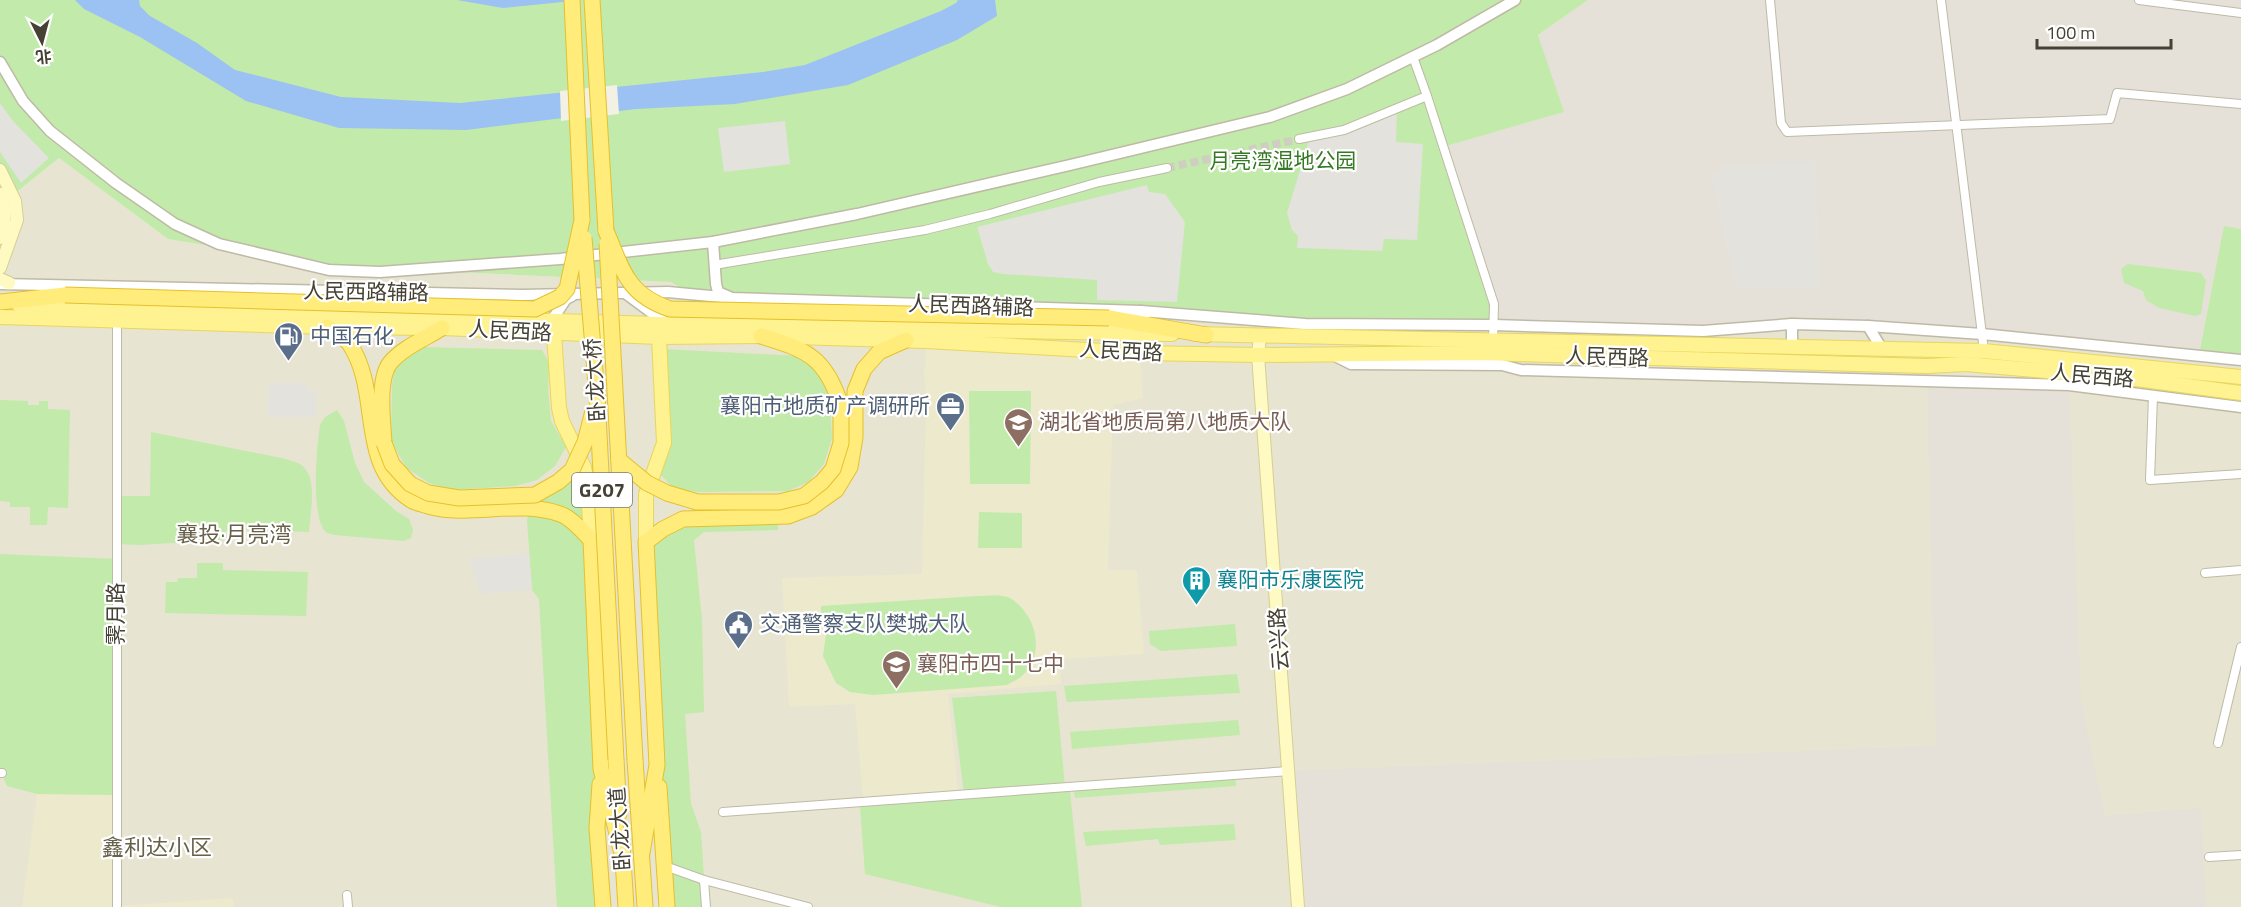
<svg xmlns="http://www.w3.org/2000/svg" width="2241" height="907" viewBox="0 0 2241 907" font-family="'Titillium Web','Noto Sans SC',sans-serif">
  <rect width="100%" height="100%" fill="#f3f1e4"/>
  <!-- residential -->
  <polygon fill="#e7e4d2" points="59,158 168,239 411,270 671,282 691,294 2241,229 2241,907 0,907 0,184 9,198"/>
  <!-- industrial -->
  <g fill="#e5e1d9">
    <polygon points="1588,0 2241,0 2241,229 2224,227 2198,355 1868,326 1703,331 1493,325 1443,147 1563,112 1538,35"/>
    <polygon points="1927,381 2069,385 2081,702 2105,816 2201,808 2206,907 1298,907 1289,771 1936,746"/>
  </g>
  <!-- education -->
  <g fill="#ede9cd">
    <polygon points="927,341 1140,353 1143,398 1113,405 1108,570 1137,570 1144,654 1060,659 1061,684 948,694 958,793 863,800 855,704 789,707 782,578 922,574 926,399 924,374"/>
    <polygon points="37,794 117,795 117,906 233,898 234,907 22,907"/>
  </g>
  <!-- green -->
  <g fill="#c2eaaa">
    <polygon points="0,0 1588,0 1538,35 1564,112 1443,147 1494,304 1493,325 1305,324 691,294 671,282 411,270 380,272 168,239 59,158 9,198 0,184"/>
    <polygon points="2224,226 2241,229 2241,360 2199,355"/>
    <polygon points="2128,264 2201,273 2206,281 2201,314 2195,316 2159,308 2146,300 2143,291 2124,283 2121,269"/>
    <polygon points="421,347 542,350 549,363 548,389 551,421 566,447 555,466 537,480 515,486 451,490 429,483 407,468 391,442 392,385 395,366"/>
    <polygon points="663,349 800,356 823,377 830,402 832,438 824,464 808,482 788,491 697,492 674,489 661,475 669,444"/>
    <polygon points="969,391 1031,391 1030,484 970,484"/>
    <polygon points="0,400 28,401 28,405 39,405 39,401 48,401 48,409 70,410 68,508 48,507 47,525 30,525 30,507 10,507 10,502 0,501"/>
    <path d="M337 410 344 421 355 463 364 482 396 511 409 519 413 530 411 538 404 541 335 535C332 534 329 534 326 532 310 518 317 446 320 425L325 417Z"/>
    <path d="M151 432 286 459C290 461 296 462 300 464 319 476 310 513 309 532L228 529 224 534V540L139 545 116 544V496H150Z"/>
    <path d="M576 477 583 491V522C564 506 553 504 529 503 549 499 562 490 576 477Z"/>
    <polygon points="530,509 561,514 591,540 603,907 557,907 539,599 532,590 527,520"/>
    <polygon points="979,512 1022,513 1022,548 978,548"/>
    <polygon points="778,516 778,530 704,532 694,540 702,620 704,712 685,714 691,804 701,832 706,907 667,907 646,542 683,519"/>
    <polygon points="0,554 116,559 117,795 37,794 7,786 0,770"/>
    <polygon points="197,563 223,563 223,570 308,572 306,616 165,613 166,582 177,582 178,578 197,578"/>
    <path d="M977 596C986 596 1002 594 1010 598 1036 614 1046 652 1023 675 1019 679 1012 682 1007 685L873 695 850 692 836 683 823 656 826 634 837 618 821 619V606Z"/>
    <polygon points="1235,624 1237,646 1161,651 1150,644 1149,631"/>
    <polygon points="1237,674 1240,693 1067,702 1064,686"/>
    <polygon points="1056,691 1065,787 964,794 952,698"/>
    <polygon points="1238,720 1240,735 1072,749 1070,732"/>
    <polygon points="1235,774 1236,786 1075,798 1073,786"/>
    <polygon points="1070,791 1082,907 1001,907 865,874 860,806"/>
    <polygon points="1234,824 1236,840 1160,845 1158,839 1086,846 1083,832"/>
  </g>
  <!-- parking -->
  <g fill="#e3e2dd">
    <polygon points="0,103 13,121 49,158 21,183 0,152"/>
    <polygon points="1397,109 1396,142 1423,144 1417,240 1384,239 1382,251 1297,248 1298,236 1292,230 1287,213 1310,137"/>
    <polygon points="785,121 790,164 724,172 718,128"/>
    <polygon points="1815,161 1821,289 1736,289 1711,174 1721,173 1721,165"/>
    <polygon points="1147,185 1149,192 1165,194 1185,222 1177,302 1097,300 1097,280 1003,274 993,272 988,264 977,227"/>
    <polygon points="269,383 307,383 307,390 317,390 316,417 268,417"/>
    <polygon points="529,553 532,590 480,594 470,559"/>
  </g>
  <!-- water -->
  <g fill="#9cc1f3">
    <polygon points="75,0 139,0 140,6 150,16 197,43 235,70 341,97 460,103 763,72 805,65 941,11 956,3 958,0 995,0 997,16 957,40 848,85 735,104 636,109 466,130 339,128 246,101 140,37 84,9"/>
    <polygon points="457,0 582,0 503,8"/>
  </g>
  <!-- pier -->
  <polygon fill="#f3f1e4" points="617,85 619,114 561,121 560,91"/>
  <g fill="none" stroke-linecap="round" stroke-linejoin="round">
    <!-- minor-tunnel -->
    <polyline stroke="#d0cec1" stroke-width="8" stroke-dasharray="8 4" stroke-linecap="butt" points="1167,168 1299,139"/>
    <defs>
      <g id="minor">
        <polyline points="1770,0 1781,123 1787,132 2110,119 2117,93 2241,104"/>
        <polyline points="1941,0 1984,351"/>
        <polyline points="2139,0 2241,13"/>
        <polyline points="1413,57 1427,96"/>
        <polyline points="1299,139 1344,130 1427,96 1494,304 1493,341"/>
        <polyline points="714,265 925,230 990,214 1099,182 1167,168"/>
        <polyline points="117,321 117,907"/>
        <polyline points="2153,396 2150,480 2241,474"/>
        <polyline points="2205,573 2241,570"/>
        <polyline points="2218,743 2241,647"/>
        <polyline points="0,773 2,773"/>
        <polyline points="723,812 1289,771"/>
        <polyline points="2209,857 2241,855"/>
        <polyline points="665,866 704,880 808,907"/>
        <polyline points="704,880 706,907"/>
        <polyline points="347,895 348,907"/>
      </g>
      <g id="tertiary">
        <polyline points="0,62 23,101 50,131 116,183 175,224 219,244 329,270 380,272 560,259 713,242 857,214 1070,165 1270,117 1347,89 1437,45 1515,0"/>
        <polyline points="713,242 716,284 718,292 732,298 1141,311 1146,313"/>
        <polyline points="1,284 522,295 668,292 732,298"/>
        <polyline points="625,293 667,324"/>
        <polyline points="1141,311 1305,324 1493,325 1703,331 1792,324 1868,326 1982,334 2241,360"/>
        <polyline points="552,320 566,299 572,296"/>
        <polyline points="1792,324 1792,347"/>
        <polyline points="1868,326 1882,349"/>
        <polyline points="1333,355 1351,364 1502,365 1521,370 2069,385 2241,407"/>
      </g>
      <g id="secondary">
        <polyline points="0,170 15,201 17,220 0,268"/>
        <path d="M0 194C7 209 6 223 0 238"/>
        <polyline points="0,279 9,283"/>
        <polyline points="1260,336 1258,355 1298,907"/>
      </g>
      <g id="primary">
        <polyline points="19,305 656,324 1172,334"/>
        <polyline points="0,317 327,327 442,328 659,337 761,336 927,341 1140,353 1258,355 1480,353 1926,366 1966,364 2136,379 2241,393"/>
        <polyline points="554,334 559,408 562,421 584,467 588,487 591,540"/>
        <polyline points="1195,334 1984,351 2241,377"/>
        <polyline points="646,542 646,494 664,443 659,337"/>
      </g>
      <g id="trunk">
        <polyline points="572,0 582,220"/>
        <polyline points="592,0 606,231"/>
        <polyline points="0,302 65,295"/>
        <polyline points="1109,318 1206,335"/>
        <path d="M327 327C334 332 344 337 349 343 383 393 355 464 411 500 415 503 422 504 428 506 470 518 517 499 560 514 572 518 582 531 591 540L601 769 622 854"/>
        <path d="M761 336C807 350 826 357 841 406"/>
        <path d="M384 443C383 422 377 380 390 363 402 348 426 338 442 328"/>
        <polyline points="616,760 619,814"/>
        <polyline points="635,760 645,907"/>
        <polyline points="600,784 597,828 603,907"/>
        <polyline points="659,787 667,907"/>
        <polyline points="622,844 626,907"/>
        <polyline points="642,853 657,765 646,542 663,529 683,519 788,516 812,507 836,490 850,467 855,437 855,391 864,369 879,352 906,340"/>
      </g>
    </defs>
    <!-- minor casing -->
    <use href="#minor" stroke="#bfbaa6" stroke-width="10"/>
    <!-- tertiary casing -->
    <use href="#tertiary" stroke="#bfbaa6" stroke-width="13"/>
    <!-- secondary casing -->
    <use href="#secondary" stroke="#d5cf91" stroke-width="14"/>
    <!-- primary casing -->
    <use href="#primary" stroke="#e9d65c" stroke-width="16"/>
    <!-- trunk casing -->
    <use href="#trunk" stroke="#e5c02c" stroke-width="17"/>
    <!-- minor -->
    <use href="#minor" stroke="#fff" stroke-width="8"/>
    <!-- tertiary -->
    <use href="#tertiary" stroke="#fff" stroke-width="10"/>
    <!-- secondary -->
    <use href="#secondary" stroke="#fffac2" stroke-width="12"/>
    <!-- primary -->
    <use href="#primary" stroke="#fff291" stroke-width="14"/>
    <!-- trunk -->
    <use href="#trunk" stroke="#ffec7a" stroke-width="15"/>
    <defs>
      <g id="trunk-bridge">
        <path d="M606 231C623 270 626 294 670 309L1109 318"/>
        <polyline points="584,238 597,396 616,760"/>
        <polyline points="607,243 635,760"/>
        <polyline points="65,295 535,309 560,297 567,289 582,220"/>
        <polyline points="384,443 392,464 410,484 428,493 459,498 535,495 558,482 572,470 585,442 593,411"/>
        <polyline points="619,460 647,483 667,493 697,502 779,502 804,496 822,482 833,469 841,443 841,406"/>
      </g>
    </defs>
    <!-- trunk-bridge casing -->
    <use href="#trunk-bridge" stroke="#e5c02c" stroke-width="17" stroke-linecap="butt"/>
    <!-- trunk-bridge -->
    <use href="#trunk-bridge" stroke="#ffec7a" stroke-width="15"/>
  </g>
  <!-- icons -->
  <defs>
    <symbol id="fuel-pin" viewBox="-11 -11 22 30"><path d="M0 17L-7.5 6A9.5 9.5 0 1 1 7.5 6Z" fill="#5c6f8a" stroke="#fff"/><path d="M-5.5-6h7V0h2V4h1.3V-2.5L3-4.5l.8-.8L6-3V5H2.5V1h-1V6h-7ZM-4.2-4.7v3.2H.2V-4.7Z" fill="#fff"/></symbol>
    <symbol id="office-pin" viewBox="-11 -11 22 30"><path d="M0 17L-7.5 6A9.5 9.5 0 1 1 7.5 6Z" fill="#5c6f8a" stroke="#fff"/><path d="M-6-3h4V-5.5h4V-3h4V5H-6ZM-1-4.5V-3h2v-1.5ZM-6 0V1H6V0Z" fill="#fff"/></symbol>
    <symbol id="university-pin" viewBox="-11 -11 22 30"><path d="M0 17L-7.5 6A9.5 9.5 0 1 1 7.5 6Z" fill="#8d6e63" stroke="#fff"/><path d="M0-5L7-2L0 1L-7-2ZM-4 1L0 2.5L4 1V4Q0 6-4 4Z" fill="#fff"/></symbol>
    <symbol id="building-pin" viewBox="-11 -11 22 30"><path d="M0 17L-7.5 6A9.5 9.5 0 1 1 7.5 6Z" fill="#0f9aa8" stroke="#fff"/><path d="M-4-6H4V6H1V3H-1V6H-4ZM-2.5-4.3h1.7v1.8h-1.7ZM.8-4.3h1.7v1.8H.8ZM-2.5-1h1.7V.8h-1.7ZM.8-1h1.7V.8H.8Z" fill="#fff"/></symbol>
    <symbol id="civic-pin" viewBox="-11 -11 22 30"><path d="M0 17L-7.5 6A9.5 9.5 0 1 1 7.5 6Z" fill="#5c6f8a" stroke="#fff"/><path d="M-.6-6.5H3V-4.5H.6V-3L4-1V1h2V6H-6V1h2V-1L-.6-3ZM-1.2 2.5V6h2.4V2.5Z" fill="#fff"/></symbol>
    <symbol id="school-pin" viewBox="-11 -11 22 30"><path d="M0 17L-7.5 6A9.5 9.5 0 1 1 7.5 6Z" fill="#8d6e63" stroke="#fff"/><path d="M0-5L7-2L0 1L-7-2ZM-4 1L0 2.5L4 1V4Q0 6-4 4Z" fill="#fff"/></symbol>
  </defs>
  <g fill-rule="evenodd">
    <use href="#fuel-pin" x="272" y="320" width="33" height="45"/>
    <use href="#office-pin" x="934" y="390" width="33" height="45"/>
    <use href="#university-pin" x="1002" y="406" width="33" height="45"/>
    <use href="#building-pin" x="1180" y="564" width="33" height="45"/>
    <use href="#civic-pin" x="722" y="608" width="33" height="45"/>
    <use href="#school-pin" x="880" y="648" width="33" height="45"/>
  </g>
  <g text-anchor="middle" stroke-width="4.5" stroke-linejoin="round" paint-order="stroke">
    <!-- shield labels -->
    <rect fill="#fff" stroke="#7d7a71" stroke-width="1.5" x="572" y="473" width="60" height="34" rx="4.5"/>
    <g font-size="20" font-weight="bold" fill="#454134">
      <text x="602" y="497">G207</text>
    </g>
    <!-- park labels -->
    <g font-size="21" fill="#367924" stroke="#fff">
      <text x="1283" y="168">月亮湾湿地公园</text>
    </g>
    <!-- street labels -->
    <g font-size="21" fill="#454134" stroke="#fff">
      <text transform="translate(366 292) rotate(1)" y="7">人民西路辅路</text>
      <text transform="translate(971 306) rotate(2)" y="7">人民西路辅路</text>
      <text transform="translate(510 331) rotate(3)" y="7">人民西路</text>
      <text transform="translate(1121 351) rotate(3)" y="7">人民西路</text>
      <text transform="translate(1607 357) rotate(2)" y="7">人民西路</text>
      <text transform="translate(2092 376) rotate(5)" y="7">人民西路</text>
      <text transform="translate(595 380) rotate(-94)" y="7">卧龙大桥</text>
      <text transform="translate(116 614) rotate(-90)" y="7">霁月路</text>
      <text transform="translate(1279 639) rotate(-94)" y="7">云兴路</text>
      <text transform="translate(620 829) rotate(-94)" y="7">卧龙大道</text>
    </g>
    <!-- service labels -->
    <g font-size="21" fill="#4e5e75" stroke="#fff" text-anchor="start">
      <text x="310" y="343">中国石化</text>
      <text x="930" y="413" text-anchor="end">襄阳市地质矿产调研所</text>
      <text x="760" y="631">交通警察支队樊城大队</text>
    </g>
    <!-- education labels -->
    <g font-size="21" fill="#785e54" stroke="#fff" text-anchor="start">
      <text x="1039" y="429">湖北省地质局第八地质大队</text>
      <text x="917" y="671">襄阳市四十七中</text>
    </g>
    <!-- culture labels -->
    <g font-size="21" fill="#0d838f" stroke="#fff" text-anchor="start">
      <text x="1217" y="587">襄阳市乐康医院</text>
    </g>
    <!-- neighbourhood labels -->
    <g font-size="22" fill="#68614a" stroke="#fff">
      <text x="234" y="542">襄投·月亮湾</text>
      <text x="157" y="855">鑫利达小区</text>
    </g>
  </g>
  <!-- north arrow -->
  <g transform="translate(42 42) rotate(174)" stroke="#ffffff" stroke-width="4.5" paint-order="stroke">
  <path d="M0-4.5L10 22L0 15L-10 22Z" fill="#454134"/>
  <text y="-9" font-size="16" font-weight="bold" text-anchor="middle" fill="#454134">北</text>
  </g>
  <!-- scale -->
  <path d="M2037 39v9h134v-9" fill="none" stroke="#454134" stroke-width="3"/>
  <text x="2046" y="39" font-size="18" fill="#454134" stroke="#ffffff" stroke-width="4.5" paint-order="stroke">100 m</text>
</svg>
